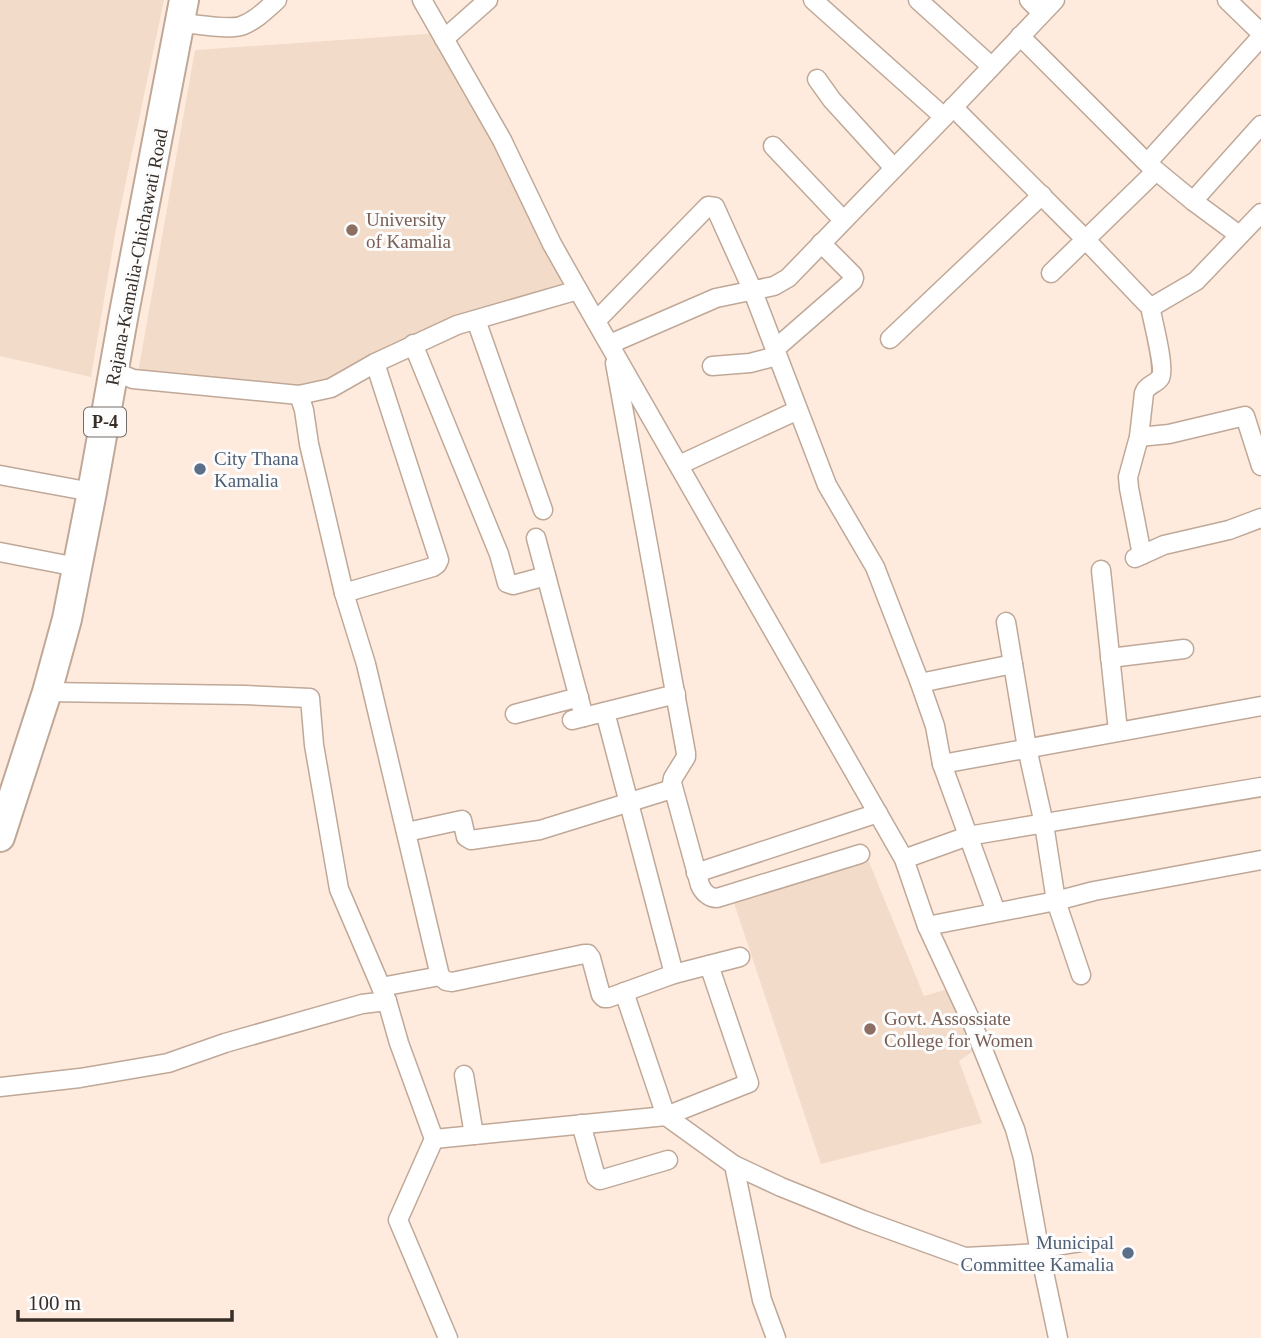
<svg xmlns="http://www.w3.org/2000/svg" width="1261" height="1338" viewBox="0 0 1261 1338" font-family="'Times New Roman',serif">
  <rect width="100%" height="100%" fill="#ffebdd"/>
  <!-- built -->
  <g fill="#f3dbca">
    <polygon points="0,0 164,0 116,229 91,377 0,356"/>
    <polygon points="440,33 571,287 330,382 297,388 138,373 195,50"/>
    <polygon points="867,857 924,996 948,989 956,1005 972,1052 959,1061 982,1123 821,1164 732,897"/>
  </g>
  <g fill="none" stroke-linecap="round" stroke-linejoin="round">
    <defs>
      <polyline id="lane" points="1040,1253 1103,1243"/>
      <g id="street">
        <polyline points="422,0 502,140 552,244 578,290 904,859 927,926 973,1025 1015,1129 1023,1158 1040,1253 1058,1338"/>
        <polyline points="813,0 944,117"/>
        <polyline points="918,0 991,66"/>
        <polyline points="1029,0 1042,13"/>
        <polyline points="1227,0 1261,33"/>
        <path d="M181 23C196 24 228 30 241 26 255 21 266 10 277 0"/>
        <polyline points="1020,36 1147,163 1261,37"/>
        <polyline points="444,39 488,0"/>
        <polyline points="817,79 832,100 894,168"/>
        <polyline points="953,107 1086,240 1146,303 1150,306 1155,305 1196,281 1261,213"/>
        <polyline points="773,146 843,220"/>
        <polyline points="1148,164 1193,201 1239,235"/>
        <polyline points="1193,201 1261,125"/>
        <polyline points="1051,273 1156,171"/>
        <polyline points="476,320 543,510"/>
        <polyline points="596,321 708,206 715,207 752,289 827,485 875,567 920,683 935,726 942,764 996,912"/>
        <polyline points="890,339 1042,195"/>
        <polyline points="413,344 499,554 507,583 513,585 546,576"/>
        <polyline points="610,344 716,298 774,286 788,278 944,117 1055,0"/>
        <polyline points="775,349 853,281 854,278 853,275 821,243"/>
        <path d="M615 363 686 753V757L673 778 672 783 700 885C703 892 709 898 717 898L860 854"/>
        <polyline points="712,366 750,363 777,356"/>
        <polyline points="114,371 133,379 299,395 331,388 375,363 457,325 578,290"/>
        <polyline points="299,395 304,410 309,444 344,593 366,664 440,976 446,981 452,982 584,954 588,954 591,958 601,995 604,998 608,998 674,974 740,957"/>
        <polyline points="1139,437 1169,434 1245,416 1261,466"/>
        <polyline points="679,465 798,410"/>
        <polyline points="0,475 92,492"/>
        <polyline points="536,538 584,717"/>
        <polyline points="0,552 77,567"/>
        <path d="M1142 555 1129 488 1128 477 1139 437 1144 393C1147 384 1155 385 1160 378 1166 370 1152 318 1150 306"/>
        <polyline points="1135,558 1164,545 1229,530 1261,518"/>
        <polyline points="1101,570 1118,731"/>
        <polyline points="344,593 433,567 437,564 439,560 375,363"/>
        <polyline points="1006,622 1027,748 1044,824 1056,901 1081,975"/>
        <polyline points="1110,658 1184,649"/>
        <polyline points="920,683 1013,664"/>
        <polyline points="47,692 245,695 310,698 314,745 339,889 387,1001 399,1043 434,1139 398,1220 448,1338"/>
        <polyline points="605,712 674,974"/>
        <polyline points="515,714 579,697"/>
        <polyline points="572,720 676,694"/>
        <polyline points="942,764 1261,706"/>
        <polyline points="407,832 462,820 466,837 471,840 540,830 672,789"/>
        <polyline points="904,859 968,836 1261,787"/>
        <polyline points="696,873 878,813"/>
        <polyline points="927,926 1056,901 1094,891 1261,860"/>
        <polyline points="381,987 440,976"/>
        <polyline points="624,992 666,1116 749,1083 709,965"/>
        <polyline points="464,1075 474,1135"/>
        <polyline points="0,1087 80,1078 168,1063 225,1043 362,1004 387,1001"/>
        <polyline points="581,1124 596,1177 600,1180 668,1160"/>
        <polyline points="434,1139 666,1116 734,1165 781,1187 863,1220 965,1257 1040,1253"/>
        <polyline points="734,1165 762,1300 776,1338"/>
      </g>
      <polyline id="primary" points="0,837 47,692 67,619 92,492 124,313 184,0"/>
    </defs>
    <!-- lane casing -->
    <use href="#lane" stroke="#bfa898" stroke-width="12"/>
    <!-- street casing -->
    <use href="#street" stroke="#bfa898" stroke-width="21"/>
    <!-- primary casing -->
    <use href="#primary" stroke="#bfa898" stroke-width="32"/>
    <!-- lane -->
    <use href="#lane" stroke="#fff" stroke-width="9"/>
    <!-- street -->
    <use href="#street" stroke="#fff" stroke-width="18"/>
    <!-- primary -->
    <use href="#primary" stroke="#fff" stroke-width="28"/>
  </g>
  <!-- markers -->
  <g fill="#8d6e63" stroke="#fcfcfc" stroke-width="2.5">
    <circle cx="352" cy="230" r="7"/>
    <circle cx="870" cy="1029" r="7"/>
  </g>
  <g fill="#5c6f8a" stroke="#fcfcfc" stroke-width="2.5">
    <circle cx="200" cy="469" r="7"/>
    <circle cx="1128" cy="1253" r="7"/>
  </g>
  <g text-anchor="middle" stroke-width="6" stroke-linejoin="round" paint-order="stroke">
    <!-- shield labels -->
    <rect fill="#fcfcfc" stroke="#736c68" stroke-width="2" x="84" y="407.5" width="42" height="29" rx="5"/>
    <g font-size="18" font-weight="bold" fill="#382e28">
      <text x="105" y="428">P-4</text>
    </g>
    <!-- education labels -->
    <g font-size="19" fill="#785e54" stroke="#fcfcfc" text-anchor="start">
      <text x="366" y="226">University<tspan x="366" dy="22">of Kamalia</tspan></text>
      <text x="884" y="1025">Govt. Assossiate<tspan x="884" dy="22">College for Women</tspan></text>
    </g>
    <!-- street labels -->
    <g font-size="19" fill="#382e28" stroke="#fcfcfc">
      <text transform="translate(136 257) rotate(-79)" y="7">Rajana-Kamalia-Chichawati Road</text>
    </g>
    <!-- service labels -->
    <g font-size="19" fill="#4e5e75" stroke="#fcfcfc" text-anchor="start">
      <text x="214" y="465">City Thana<tspan x="214" dy="22">Kamalia</tspan></text>
      <text x="1114" y="1249" text-anchor="end">Municipal<tspan x="1114" dy="22">Committee Kamalia</tspan></text>
    </g>
  </g>
  <!-- scale -->
  <path d="M18 1310v10h214v-10" fill="none" stroke="#382e28" stroke-width="3.5"/>
  <text x="28" y="1310" font-size="21" fill="#382e28" stroke="#fcfcfc" stroke-width="5" paint-order="stroke">100 m</text>
</svg>
